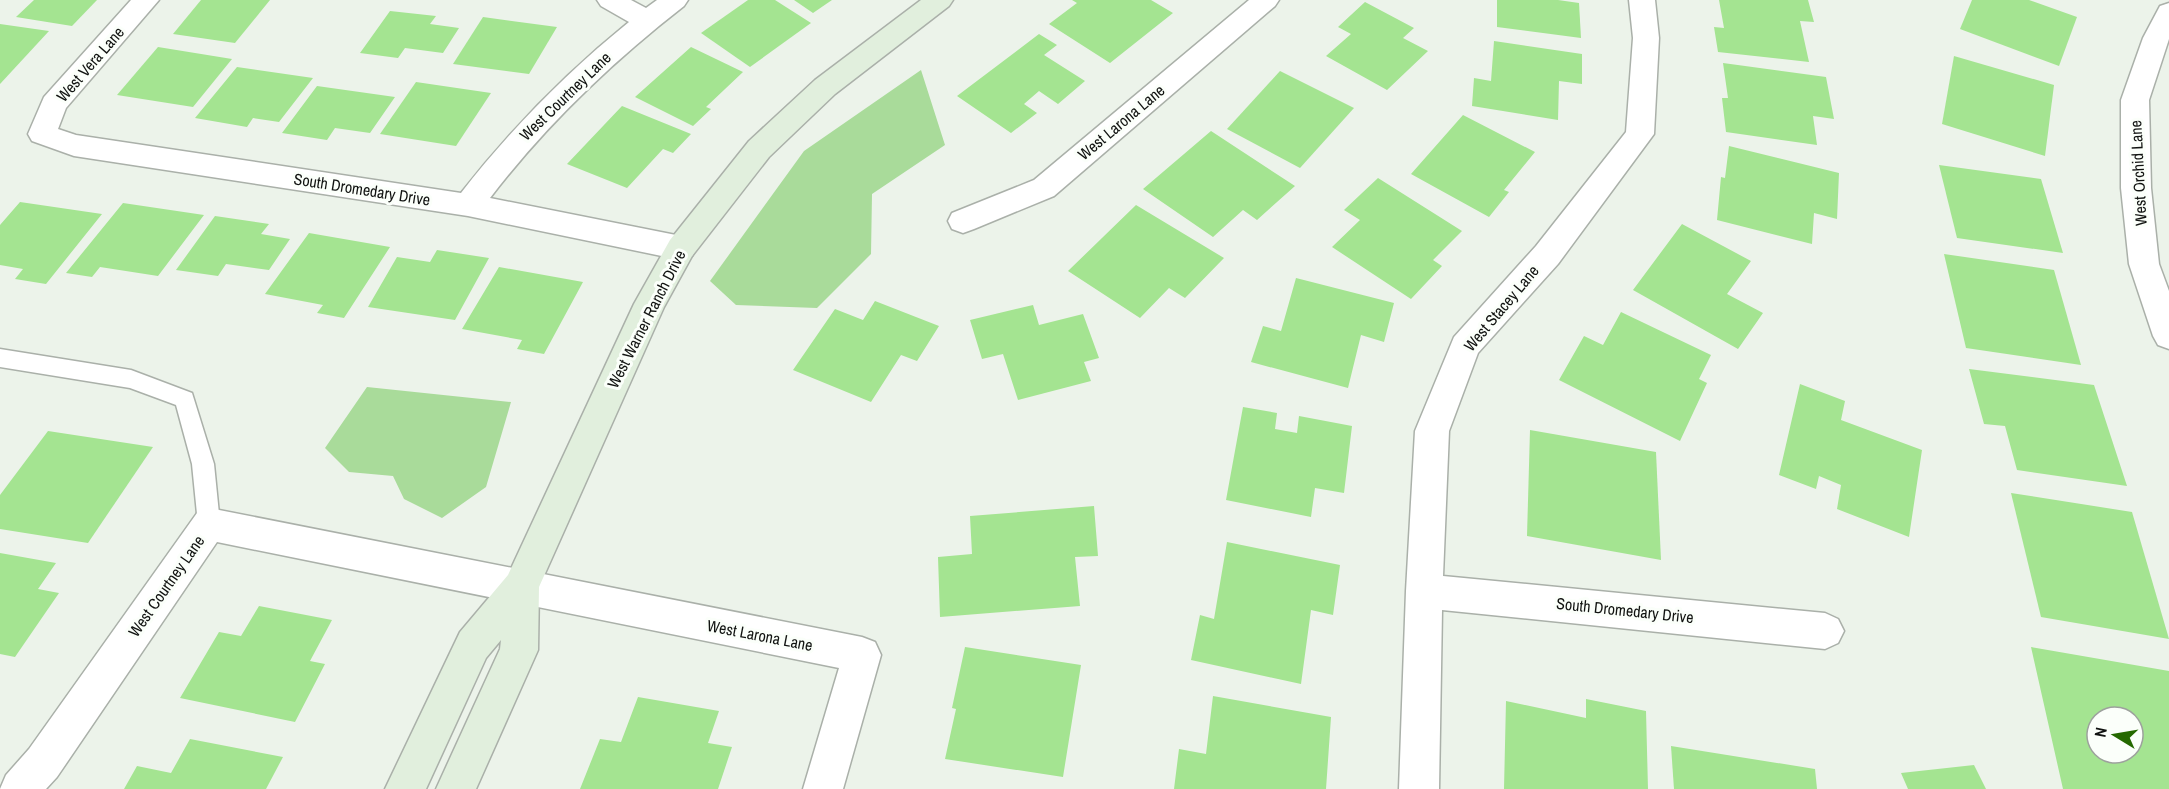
<svg xmlns="http://www.w3.org/2000/svg" width="2169" height="789" viewBox="0 0 2169 789" font-family="'Archivo Narrow',sans-serif">
  <rect width="100%" height="100%" fill="#ecf3ea"/>
  <!-- green -->
  <g fill="#a9db9a">
    <polygon points="921,70 945,145 872,194 871,254 817,308 736,305 710,281 804,151"/>
    <polygon points="367,387 511,402 486,487 442,518 404,499 393,476 349,472 325,448"/>
  </g>
  <!-- building -->
  <g fill="#a4e491" fill-rule="evenodd">
    <polygon points="34,0 97,0 72,26 16,17"/>
    <polygon points="201,0 270,0 235,43 173,34"/>
    <polygon points="748,0 775,0 811,23 750,67 701,33"/>
    <polygon points="794,0 832,0 813,13"/>
    <polygon points="1072,0 1151,0 1173,13 1110,63 1049,24 1077,3"/>
    <polygon points="1497,0 1558,0 1579,3 1581,38 1497,27"/>
    <polygon points="1719,0 1808,0 1814,22 1800,21 1809,62 1718,52 1714,27 1724,28"/>
    <polygon points="1972,0 2029,0 2077,17 2059,66 1960,29"/>
    <polygon points="1365,2 1414,28 1403,38 1428,51 1387,90 1326,56 1351,34 1338,27"/>
    <polygon points="390,11 436,16 430,24 459,28 443,53 405,48 398,58 360,53"/>
    <polygon points="483,17 557,27 529,74 453,64"/>
    <polygon points="0,24 49,31 0,84"/>
    <polygon points="1039,34 1057,45 1044,55 1085,81 1058,104 1039,91 1024,104 1037,113 1011,133 957,96"/>
    <polygon points="1494,41 1582,54 1582,84 1559,81 1558,120 1472,106 1474,78 1491,81"/>
    <polygon points="158,47 232,59 193,107 117,95"/>
    <polygon points="691,47 743,72 706,107 711,109 693,126 635,97"/>
    <polygon points="1954,56 2054,85 2045,156 1942,124"/>
    <polygon points="1723,63 1826,77 1834,119 1813,116 1817,145 1726,132 1722,98 1728,98"/>
    <polygon points="237,67 313,78 279,122 253,118 247,127 195,118"/>
    <polygon points="1280,71 1354,108 1300,168 1227,129"/>
    <polygon points="416,82 491,93 456,146 380,134"/>
    <polygon points="317,86 395,97 370,133 335,128 327,140 282,133"/>
    <polygon points="622,106 691,134 673,153 663,149 627,188 567,164"/>
    <polygon points="1463,115 1535,152 1504,190 1509,192 1489,217 1411,174"/>
    <polygon points="1211,131 1295,186 1257,220 1243,210 1213,237 1143,189"/>
    <polygon points="1729,146 1839,173 1837,219 1814,213 1812,244 1717,220 1721,177 1725,178"/>
    <polygon points="1939,165 2041,179 2063,253 1957,238"/>
    <polygon points="1378,178 1462,231 1433,260 1442,266 1411,299 1332,247 1360,220 1344,210"/>
    <polygon points="20,202 102,214 46,284 15,279 23,269 0,265 0,225"/>
    <polygon points="123,203 204,215 158,276 100,267 92,277 66,273"/>
    <polygon points="1136,205 1224,258 1185,298 1169,288 1140,318 1068,271"/>
    <polygon points="215,216 269,224 261,234 290,239 269,270 226,264 218,276 176,270"/>
    <polygon points="1682,224 1751,261 1727,294 1763,313 1738,349 1633,290"/>
    <polygon points="309,233 390,247 344,318 317,313 323,305 265,294"/>
    <polygon points="437,250 489,258 455,320 368,307 397,257 430,262"/>
    <polygon points="1944,254 2054,270 2081,365 1966,348"/>
    <polygon points="499,267 583,282 544,354 517,349 522,340 462,329"/>
    <polygon points="1296,278 1394,303 1384,342 1361,335 1348,388 1251,362 1263,326 1281,331"/>
    <polygon points="875,301 939,326 917,361 901,355 871,402 793,370 835,309 863,320"/>
    <polygon points="1033,305 1039,325 1083,314 1099,358 1084,362 1091,381 1018,400 1003,354 982,359 970,320"/>
    <polygon points="1621,312 1711,355 1699,379 1707,383 1680,441 1559,380 1584,336 1603,345"/>
    <polygon points="1969,369 2094,385 2127,486 2017,470 2005,426 1984,424"/>
    <polygon points="1800,384 1845,401 1841,420 1922,450 1909,537 1837,509 1841,485 1819,476 1816,489 1779,475"/>
    <polygon points="1243,407 1277,413 1275,429 1297,433 1299,416 1352,426 1344,493 1315,488 1311,517 1226,500"/>
    <polygon points="1530,430 1656,452 1661,560 1527,536"/>
    <polygon points="48,431 153,447 88,543 0,529 0,495"/>
    <polygon points="2011,493 2132,512 2169,639 2041,617"/>
    <polygon points="1094,506 1098,556 1075,557 1080,606 940,617 938,557 972,554 970,516"/>
    <polygon points="1227,542 1340,565 1333,615 1311,610 1301,684 1191,660 1200,615 1214,619"/>
    <polygon points="0,553 56,563 38,589 59,593 15,657 0,654"/>
    <polygon points="259,606 332,620 310,661 325,664 295,722 180,698 219,632 241,636"/>
    <polygon points="965,647 1081,665 1063,777 945,759 956,709 952,708"/>
    <path d="M2031 647 2169 671V789H2063ZM2097 717H2133V753H2097Z"/>
    <polygon points="1213,696 1331,717 1326,789 1174,789 1179,749 1206,754"/>
    <polygon points="638,697 719,711 708,743 732,747 718,789 580,789 600,739 621,742"/>
    <polygon points="1586,699 1646,711 1648,789 1504,789 1506,701 1586,718"/>
    <polygon points="190,739 283,757 266,789 124,789 137,766 171,773"/>
    <polygon points="1671,746 1815,769 1817,789 1674,789"/>
    <polygon points="1974,765 1986,789 1908,789 1901,773"/>
  </g>
  <g fill="none" stroke-linecap="round" stroke-linejoin="round">
    <defs>
      <polygon id="lane" points="0,349 131,370 192,393 214,464 220,524 217,531 209,534 201,531 198,524 192,464 176,405 130,388 0,367"/>
      <g id="street">
        <path d="M131 0H159L66 108 58 129 76 135 461 193C511 129 566 73 629 22L601 6 597 0H631L646 8 657 0H688L684 6C612 62 546 125 490 198L681 236 692 240 696 248 692 256 681 260 468 216 74 156 32 141 28 134 44 97Z"/>
        <polygon points="1249,0 1279,0 1275,6 1054,196 974,229 963,233 952,229 948,221 952,213 1034,180"/>
        <polygon points="1629,0 1655,0 1659,38 1654,134 1558,264 1478,353 1449,431 1443,576 1825,613 1838,619 1844,631 1838,643 1825,649 1442,610 1439,789 1399,789 1406,591 1415,431 1454,337 1536,246 1626,132 1633,38"/>
        <polygon points="2169,3 2169,39 2149,100 2151,188 2159,264 2169,291 2169,349 2158,345 2153,336 2129,264 2121,188 2121,100 2143,38 2160,6"/>
        <polygon points="209,508 862,637 875,642 881,655 843,789 803,789 839,668 217,542 57,777 46,789 0,789 6,775 29,749 197,513"/>
      </g>
      <polygon id="secondary" points="921,0 953,0 949,6 835,94 769,157 692,256 664,307 539,587 538,650 476,789 436,789 500,649 501,640 486,658 426,789 385,789 460,632 508,575 634,304 670,240 749,141 815,80"/>
    </defs>
    <!-- lane casing -->
    <use href="#lane" stroke="#aab0a9" stroke-width="3"/>
    <!-- street casing -->
    <use href="#street" stroke="#aab0a9" stroke-width="3"/>
    <!-- secondary casing -->
    <use href="#secondary" stroke="#aab0a9" stroke-width="3"/>
    <!-- lane -->
    <use href="#lane" fill="#fff" fill-rule="evenodd"/>
    <!-- street -->
    <use href="#street" fill="#fff" fill-rule="evenodd"/>
    <!-- secondary -->
    <use href="#secondary" fill="#e1efdd" fill-rule="evenodd"/>
  </g>
  <g text-anchor="middle" stroke-width="6" stroke-linejoin="round" paint-order="stroke">
    <!-- street labels -->
    <g font-size="16" fill="#111311" stroke="#fbfffa">
      <text transform="translate(90 64) rotate(-49)" y="6">West Vera Lane</text>
      <text transform="translate(565 96) rotate(-44)" y="6">West Courtney Lane</text>
      <text transform="translate(1121 122) rotate(-40)" y="6">West Larona Lane</text>
      <text transform="translate(2138 173) rotate(-93)" y="6">West Orchid Lane</text>
      <text transform="translate(362 189) rotate(9)" y="6">South Dromedary Drive</text>
      <text transform="translate(1501 308) rotate(-50)" y="6">West Stacey Lane</text>
      <text transform="translate(646 319) rotate(-63)" y="6">West Warner Ranch Drive</text>
      <text transform="translate(166 586) rotate(-55)" y="6">West Courtney Lane</text>
      <text transform="translate(1625 610) rotate(6)" y="6">South Dromedary Drive</text>
      <text transform="translate(760 635) rotate(11)" y="6">West Larona Lane</text>
    </g>
  </g>
  <!-- north arrow -->
  <g transform="translate(2115 735) rotate(281)"><circle r="28" fill="#fbfffa" stroke="#9da19d" stroke-width="1.5"/>
  <path d="M0-4.5L10 22L0 15L-10 22Z" fill="#256900"/>
  <text y="-9" font-size="16" font-weight="bold" text-anchor="middle" fill="#111311">N</text>
  </g>
</svg>
